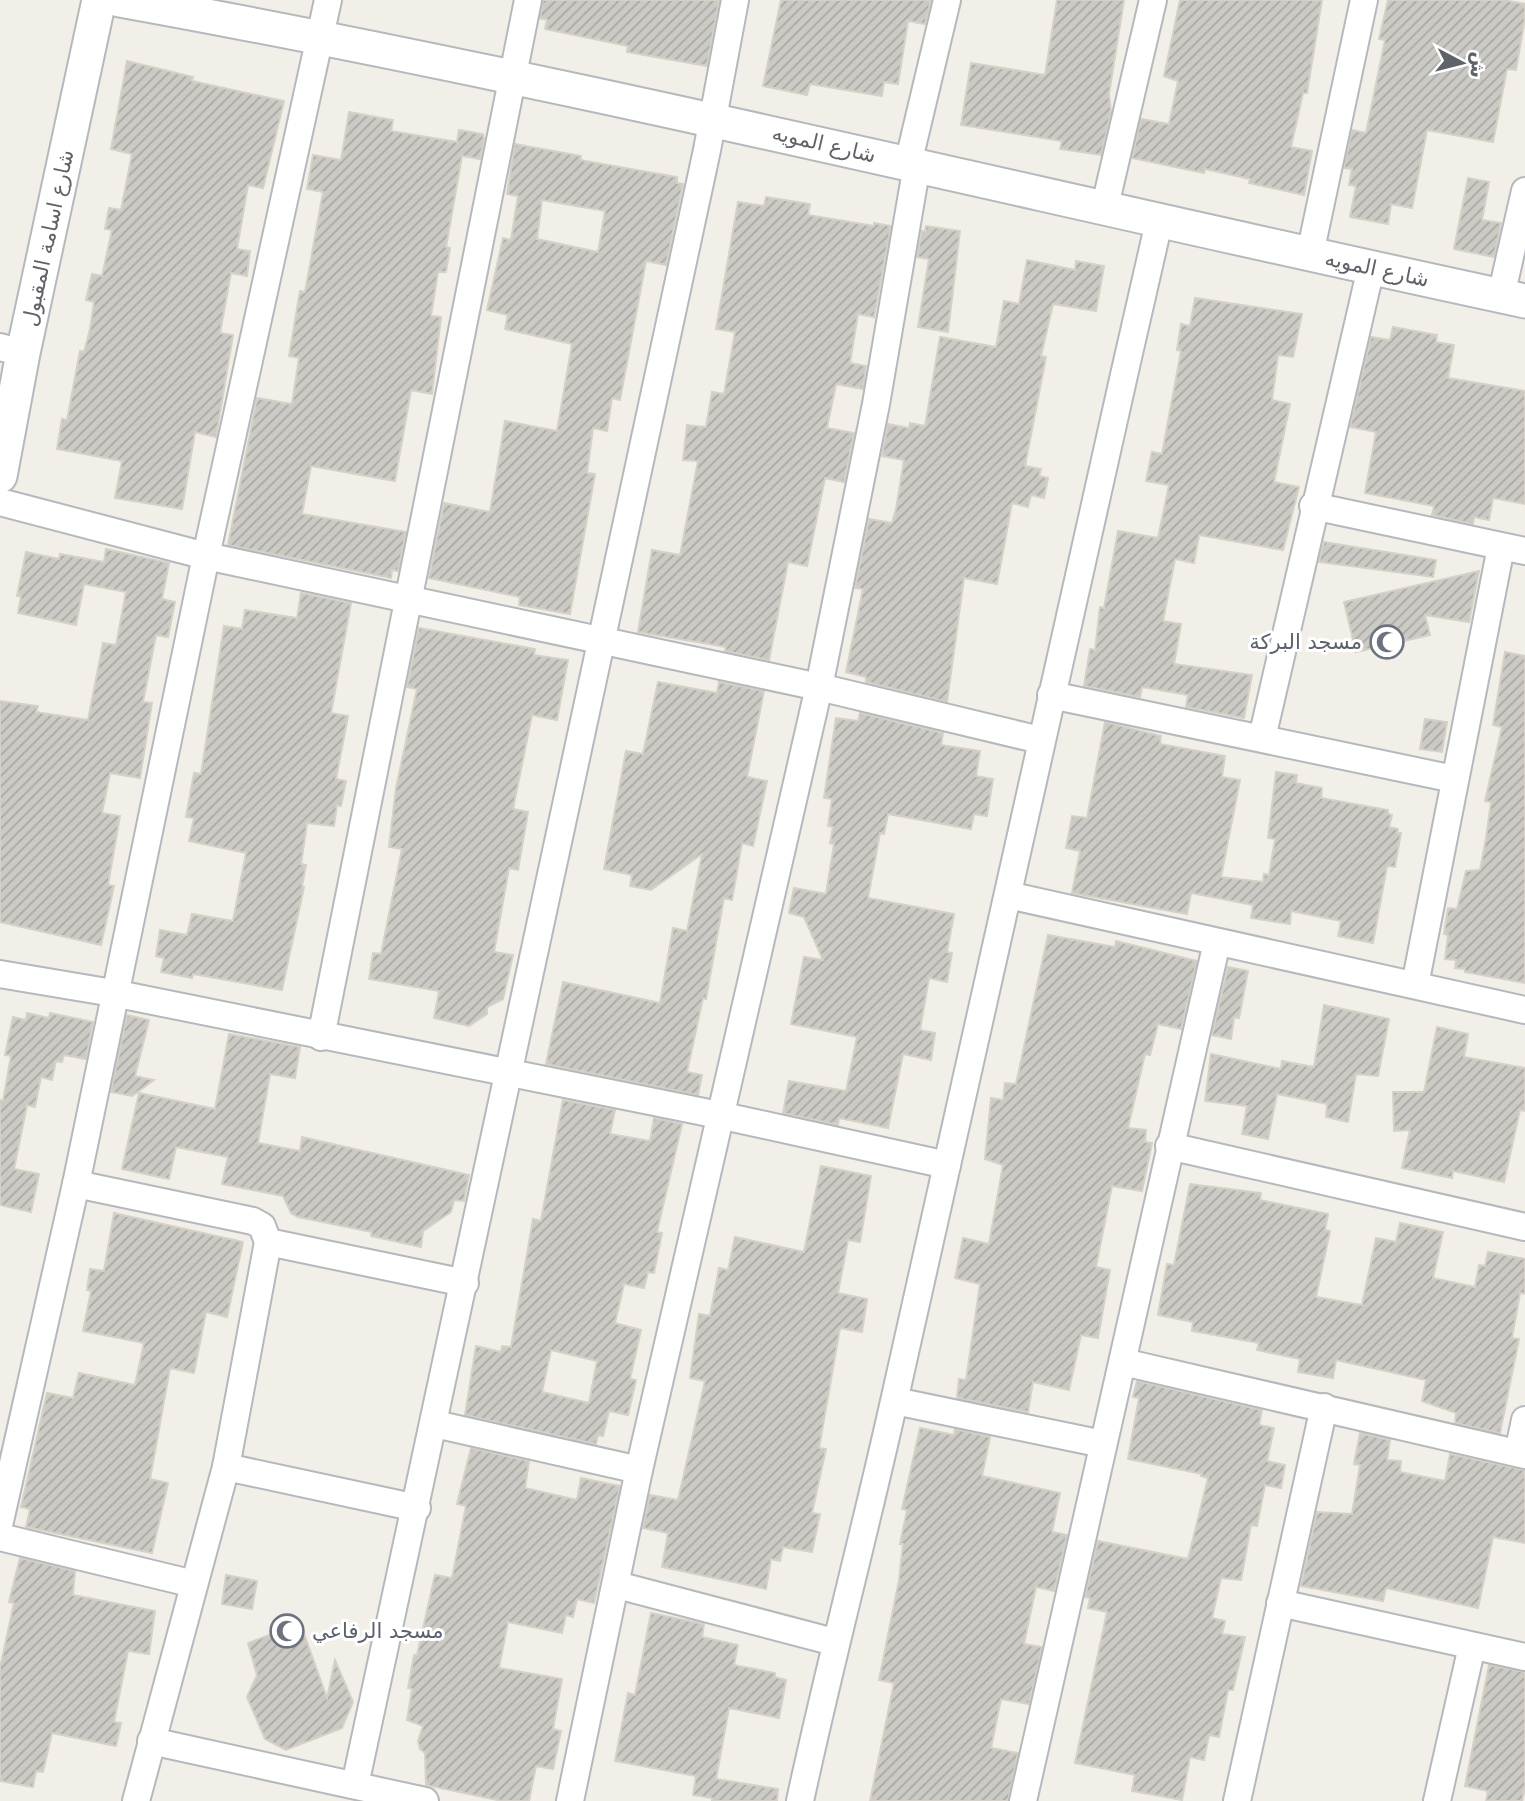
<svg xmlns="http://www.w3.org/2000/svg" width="1525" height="1801" viewBox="0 0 1525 1801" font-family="'DejaVu Sans','Noto Sans Arabic',sans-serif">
  <defs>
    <pattern id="building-hatch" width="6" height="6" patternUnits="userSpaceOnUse" patternTransform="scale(1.75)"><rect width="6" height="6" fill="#cccac5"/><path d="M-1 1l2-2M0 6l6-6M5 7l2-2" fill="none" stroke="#a9a8a4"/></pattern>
  </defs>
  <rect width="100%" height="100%" fill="#f1efe8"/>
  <!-- building -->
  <g fill="url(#building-hatch)" stroke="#d6d1c6" stroke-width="2" fill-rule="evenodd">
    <polygon points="543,0 719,0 707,66 627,52 628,46 545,29 547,20 540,18"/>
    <polygon points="781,0 931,0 925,24 908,21 898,84 884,82 882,96 810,84 807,95 763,86"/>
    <polygon points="1057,0 1124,0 1109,94 1111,112 1101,155 1060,149 1062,141 961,125 971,63 1045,75"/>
    <polygon points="1180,0 1322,0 1307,93 1303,93 1291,147 1312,151 1304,195 1249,183 1250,179 1205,169 1204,173 1132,158 1141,119 1169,124 1178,81 1164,76"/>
    <polygon points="1388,0 1503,0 1525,4 1525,18 1516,70 1507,69 1493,142 1427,130 1412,208 1391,204 1388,224 1350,217 1356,186 1349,185 1352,169 1344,168 1352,130 1366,133 1385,40 1379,39"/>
    <polygon points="127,61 193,77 192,81 284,101 263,188 248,185 237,249 250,251 247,276 231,273 220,333 233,335 216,437 195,432 182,509 115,498 122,461 57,449 62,419 67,420 80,351 84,352 90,329 94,302 86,300 92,274 102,276 112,230 105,229 109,208 121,210 132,154 111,149"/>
    <polygon points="349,112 393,120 391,131 457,142 459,130 483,134 484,139 480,159 462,156 446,247 450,248 446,272 438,272 431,316 441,317 432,394 411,390 395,481 311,466 302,514 406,532 398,571 392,570 391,578 228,545 257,398 292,404 299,358 289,356 300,291 305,292 323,192 307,189 313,155 341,160"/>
    <path d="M515 144 581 156 580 160 677 177V183L683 184 666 265 646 261 620 400 612 398 607 431 593 428 587 473 595 474 570 614 519 605 520 597 429 578 444 503 490 512 505 421 557 431 572 344 505 329 508 315 487 310 503 238 511 240 518 196 507 194ZM542 200 605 211 598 252 537 239Z"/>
    <polygon points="1468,178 1489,182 1482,220 1501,223 1494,257 1454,249"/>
    <polygon points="766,197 810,204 808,215 874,226 874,223 891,226 874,317 858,314 850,363 866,366 863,389 836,384 827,428 854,433 844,482 825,478 807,566 788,562 769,660 725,651 726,647 638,632 652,550 680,555 698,461 683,460 687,425 706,427 712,392 724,394 735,332 716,329 738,202 764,206"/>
    <polygon points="926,226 960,231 948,332 918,327 929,259 917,257 922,231 925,232"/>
    <polygon points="1027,260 1075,270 1076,261 1104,266 1096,311 1053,304 1041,356 1046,357 1025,466 1041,469 1039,476 1048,478 1044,498 1031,495 1028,507 1012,503 997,584 964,578 947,702 866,682 866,677 846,672 863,589 855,588 869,519 892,523 896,509 904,460 882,456 888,424 909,428 910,423 925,426 940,337 996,347 1004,301 1019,304"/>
    <polygon points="1195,298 1302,314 1293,357 1278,355 1272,400 1290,404 1274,482 1299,487 1283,550 1199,535 1194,563 1175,559 1163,621 1181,624 1174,664 1252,675 1244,718 1186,707 1188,695 1142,687 1140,697 1084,686 1090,649 1095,650 1100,607 1104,608 1118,531 1158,538 1169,485 1146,481 1152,452 1162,454 1181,351 1177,350 1181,324 1190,326"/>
    <polygon points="1393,327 1437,335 1436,342 1454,345 1448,378 1525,391 1525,504 1493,498 1489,520 1474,517 1473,524 1432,515 1434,506 1365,493 1376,432 1350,427 1371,337 1390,340"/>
    <polygon points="1324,542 1436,560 1433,577 1319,562"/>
    <polygon points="106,549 169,563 162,599 175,602 168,637 156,635 143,702 152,703 140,778 110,773 102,813 120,816 108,885 114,886 101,945 0,922 0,701 38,706 36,712 88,720 103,643 116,645 126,592 84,584 76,625 18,613 21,596 17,596 26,552 59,559 60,554 104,562"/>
    <polygon points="1479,571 1469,622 1425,615 1430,635 1356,652 1344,602"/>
    <polygon points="301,593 351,603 331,713 348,716 336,779 346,781 341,806 337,805 334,826 307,823 301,864 306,865 302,886 304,887 282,990 193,974 192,978 161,972 164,958 156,956 160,930 187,935 192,914 233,921 246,853 189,841 194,818 186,817 194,773 201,774 224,626 242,629 245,610 297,618"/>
    <polygon points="419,628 535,649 534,655 568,660 557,720 532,715 513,809 528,812 518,870 509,868 494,952 513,955 503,999 487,1007 487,1014 469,1026 434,1018 439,991 369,979 373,953 381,954 402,849 389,847 396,788 417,689 407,687"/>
    <polygon points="1505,652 1525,656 1525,983 1465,972 1465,969 1455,968 1456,960 1445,959 1448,935 1444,934 1448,908 1457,909 1466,871 1480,870 1486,838 1491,802 1485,801 1502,727 1493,725"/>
    <polygon points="658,682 717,693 719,682 764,691 747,777 767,781 753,846 742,843 732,900 724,898 706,999 703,998 687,1072 702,1075 698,1095 546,1064 563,982 660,1003 673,928 687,931 702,854 651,890 630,886 632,875 604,869 626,751 643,754"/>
    <polygon points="860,713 943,733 941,745 980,751 976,776 993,779 987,816 974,814 971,829 888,814 884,834 880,833 868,898 954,914 947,952 952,953 947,982 929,978 920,1030 935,1033 931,1060 903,1054 888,1128 839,1118 838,1125 783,1113 789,1081 846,1091 857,1037 791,1024 804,957 823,960 804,917 789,913 794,888 826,894 834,844 830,843 833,827 828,826 832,799 824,798 836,718 858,721"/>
    <polygon points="1425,719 1447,722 1442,752 1420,749"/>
    <polygon points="1105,722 1161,736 1160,744 1225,756 1222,777 1240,780 1221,877 1263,882 1264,874 1269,875 1275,839 1268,838 1276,772 1297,775 1296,783 1322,788 1321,798 1388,810 1388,814 1392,815 1389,827 1398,829 1397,833 1401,833 1395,867 1387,866 1373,943 1338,936 1341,921 1291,911 1290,924 1251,918 1253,905 1191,893 1187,914 1072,893 1080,851 1066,848 1072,816 1087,818"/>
    <polygon points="1048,935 1115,947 1116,941 1197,961 1181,1029 1158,1024 1150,1055 1145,1054 1128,1128 1146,1130 1145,1142 1152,1143 1142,1191 1112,1186 1096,1267 1110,1270 1098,1338 1081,1335 1069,1390 1033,1382 1028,1412 957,1398 959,1379 966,1380 980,1284 955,1278 963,1238 989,1244 1003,1165 985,1159 991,1098 1003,1100 1005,1083 1016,1084"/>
    <polygon points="1228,967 1248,971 1239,1018 1234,1017 1231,1039 1212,1035"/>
    <polygon points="1324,1005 1389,1019 1378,1076 1356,1074 1348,1122 1326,1117 1327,1104 1277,1094 1268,1139 1242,1134 1247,1106 1205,1101 1211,1054 1281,1069 1282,1061 1314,1067"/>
    <polygon points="27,1013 49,1018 50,1013 93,1022 86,1059 64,1055 62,1062 56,1061 52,1080 41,1077 35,1107 27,1105 14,1169 39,1174 31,1212 0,1205 0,1100 3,1101 11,1056 5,1055 13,1017 26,1020"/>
    <polygon points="127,1015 149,1020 135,1076 154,1080 132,1096 111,1092"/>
    <polygon points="1437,1027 1468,1034 1464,1057 1525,1068 1525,1111 1520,1110 1504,1182 1453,1171 1452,1178 1402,1168 1410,1130 1394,1131 1393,1092 1424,1092"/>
    <polygon points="229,1034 300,1047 295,1078 270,1074 258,1143 300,1151 302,1137 469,1175 464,1201 454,1200 451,1212 423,1231 421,1247 371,1236 372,1232 298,1217 291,1213 283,1196 222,1184 228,1157 176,1147 169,1179 122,1169 139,1093 215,1109"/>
    <path d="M563 1100 615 1110 610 1134 650 1141 654 1118 682 1124 657 1232 662 1233 654 1273 648 1272 644 1288 624 1284 615 1323 641 1330 630 1379 636 1380 628 1415 609 1411 603 1436 598 1435 596 1444 465 1415 476 1346 501 1352 502 1346 511 1347 533 1219 541 1221ZM551 1350 597 1361 589 1403 542 1392Z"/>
    <polygon points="821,1166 871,1176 860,1242 848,1240 838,1293 867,1299 862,1332 840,1328 819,1448 826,1449 812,1513 820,1514 812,1552 783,1547 780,1561 771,1559 766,1589 662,1567 668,1533 643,1528 650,1495 678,1500 705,1381 690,1378 699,1314 710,1316 719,1268 728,1270 735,1237 804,1252"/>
    <polygon points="1190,1184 1261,1193 1260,1200 1328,1214 1325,1230 1330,1231 1316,1297 1362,1305 1376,1238 1396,1242 1400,1223 1443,1232 1433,1278 1475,1287 1479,1265 1485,1266 1488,1252 1525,1259 1525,1294 1520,1293 1512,1338 1519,1339 1500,1433 1455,1423 1456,1413 1422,1401 1426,1380 1336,1360 1333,1378 1298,1372 1300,1359 1257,1350 1259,1343 1192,1331 1193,1322 1158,1315 1167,1264 1174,1265"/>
    <polygon points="114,1213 243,1242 227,1317 206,1312 194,1373 170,1368 150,1479 168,1483 152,1553 26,1527 30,1509 21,1507 47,1393 73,1398 79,1373 135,1385 144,1343 83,1331 91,1291 87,1290 90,1269 104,1271"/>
    <polygon points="1137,1381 1262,1410 1259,1425 1274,1428 1267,1461 1285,1465 1281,1488 1265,1485 1257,1526 1251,1525 1241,1580 1221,1578 1212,1618 1225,1621 1222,1634 1245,1637 1233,1690 1228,1690 1219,1737 1209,1735 1204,1760 1190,1757 1182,1800 1132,1791 1135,1775 1075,1763 1107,1612 1088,1608 1090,1598 1085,1597 1098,1541 1188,1559 1208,1478 1201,1476 1202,1474 1128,1459 1139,1398 1133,1397"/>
    <polygon points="920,1428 954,1435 955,1429 990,1437 982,1476 1060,1493 1052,1532 1067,1535 1054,1591 1036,1587 1024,1644 1042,1647 1029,1704 1001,1699 991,1748 1018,1753 1008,1801 870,1801 894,1683 879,1680 899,1580 903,1544 900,1544 907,1510 902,1509"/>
    <polygon points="1360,1433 1390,1440 1387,1460 1401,1461 1400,1472 1445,1481 1450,1454 1525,1470 1525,1543 1493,1537 1478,1608 1386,1588 1383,1601 1301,1586 1317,1512 1352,1514 1360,1465 1354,1464"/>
    <polygon points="471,1448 529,1461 525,1488 577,1500 581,1478 620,1486 594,1603 577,1599 573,1617 566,1615 562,1633 508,1622 499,1668 562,1679 553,1729 561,1731 553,1769 536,1766 529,1801 502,1801 426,1785 425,1753 420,1749 418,1741 423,1726 407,1720 412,1689 408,1688 414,1655 417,1655 435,1575 452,1578 466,1506 457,1504"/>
    <polygon points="20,1558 75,1571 73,1595 155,1611 149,1654 128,1651 114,1722 121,1723 116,1746 52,1733 43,1772 36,1771 33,1787 0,1781 0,1668 14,1603 9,1602"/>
    <polygon points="226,1575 257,1581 252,1609 222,1604"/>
    <polygon points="651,1613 704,1624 702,1637 738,1645 734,1665 775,1673 775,1677 786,1680 779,1718 729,1708 716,1779 778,1789 777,1801 712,1801 712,1798 693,1795 696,1776 615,1761 628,1693 635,1695"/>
    <polygon points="303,1631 327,1698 335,1660 353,1702 342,1728 286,1750 265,1739 247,1697 257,1675 248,1643 277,1632 280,1639"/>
    <polygon points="1489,1665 1525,1672 1525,1788 1522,1801 1486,1801 1488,1791 1465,1786"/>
  </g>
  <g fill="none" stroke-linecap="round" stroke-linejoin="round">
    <defs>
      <g id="minor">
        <polyline points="908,164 947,0"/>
        <polyline points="1104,210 1153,0"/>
        <polyline points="1310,254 1364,0"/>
        <polyline points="1501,296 1525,191"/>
        <polyline points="0,347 23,353"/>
        <polyline points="0,502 206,556 819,687 1040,740"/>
        <polyline points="1313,506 1525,551"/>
        <polyline points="1051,695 1454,779"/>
        <polyline points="1262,738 1371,268"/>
        <polyline points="1008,895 1525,1010"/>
        <polyline points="0,974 113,993 719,1115 947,1165"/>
        <polyline points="1415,985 1501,547"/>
        <polyline points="321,1037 528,0"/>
        <polyline points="1169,1146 1525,1227"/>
        <polyline points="76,1184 253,1221 262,1226 268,1242 226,1467 136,1801"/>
        <polyline points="268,1242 465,1283"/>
        <polyline points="1123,1362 1525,1455"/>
        <polyline points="895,1401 1103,1444"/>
        <polyline points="435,1424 639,1470"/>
        <polyline points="1518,1453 1525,1420"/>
        <polyline points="226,1467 417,1508"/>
        <polyline points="0,1521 76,1184 206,556 328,0"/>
        <polyline points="0,1537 194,1584"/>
        <polyline points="617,1585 834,1642"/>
        <polyline points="1280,1603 1525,1657"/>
        <polyline points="151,1741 425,1801"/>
        <polyline points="355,1785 707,150 735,0"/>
        <polyline points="570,1801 639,1470 819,687 876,404 917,165"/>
        <path d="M800 1801C829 1666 865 1532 895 1397 984 1005 1069 613 1159 222"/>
        <polyline points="1023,1801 1217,942"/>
        <polyline points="1237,1801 1324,1407"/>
        <polyline points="1437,1801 1472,1646"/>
      </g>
      <g id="tertiary">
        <path d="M120 0C591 85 1056 201 1525 301"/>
        <polyline points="0,476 23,353 99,0"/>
      </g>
    </defs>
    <!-- minor casing -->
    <use href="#minor" stroke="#b5b8bc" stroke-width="30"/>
    <!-- tertiary casing -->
    <use href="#tertiary" stroke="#b5b8bc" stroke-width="37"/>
    <!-- minor -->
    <use href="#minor" stroke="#fff" stroke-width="26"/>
    <!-- tertiary -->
    <use href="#tertiary" stroke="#fff" stroke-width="33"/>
  </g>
  <!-- icons -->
  <defs>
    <symbol id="mosque-ring" viewBox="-11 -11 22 22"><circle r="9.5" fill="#fff" stroke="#6b7280" stroke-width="1.5"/><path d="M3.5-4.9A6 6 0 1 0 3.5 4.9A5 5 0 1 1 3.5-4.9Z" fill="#6b7280"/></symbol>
  </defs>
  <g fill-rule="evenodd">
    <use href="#mosque-ring" x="1368" y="623" width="38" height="38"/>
    <use href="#mosque-ring" x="268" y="1612" width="38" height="38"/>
  </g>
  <g text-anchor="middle" stroke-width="6" stroke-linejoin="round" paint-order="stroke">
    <!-- street labels -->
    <g font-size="21" fill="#5f6368" stroke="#fff">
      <text transform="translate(824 144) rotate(13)" y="7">شارع المويه</text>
      <text transform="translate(48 238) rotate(-78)" y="7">شارع اسامة المقبول</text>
      <text transform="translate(1377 269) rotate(12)" y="7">شارع المويه</text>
    </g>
    <!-- worship labels -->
    <g font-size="21" fill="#5b616d" stroke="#fff" text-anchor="end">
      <text x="1362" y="649">مسجد البركة</text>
      <text x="312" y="1638" text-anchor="start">مسجد الرفاعي</text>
    </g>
  </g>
  <!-- north arrow -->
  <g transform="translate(1462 63) rotate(97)" stroke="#ffffff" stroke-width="5" paint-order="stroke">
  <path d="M0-5L12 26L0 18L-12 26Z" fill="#5f6368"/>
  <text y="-10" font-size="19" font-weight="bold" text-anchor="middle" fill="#5f6368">ش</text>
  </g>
</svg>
